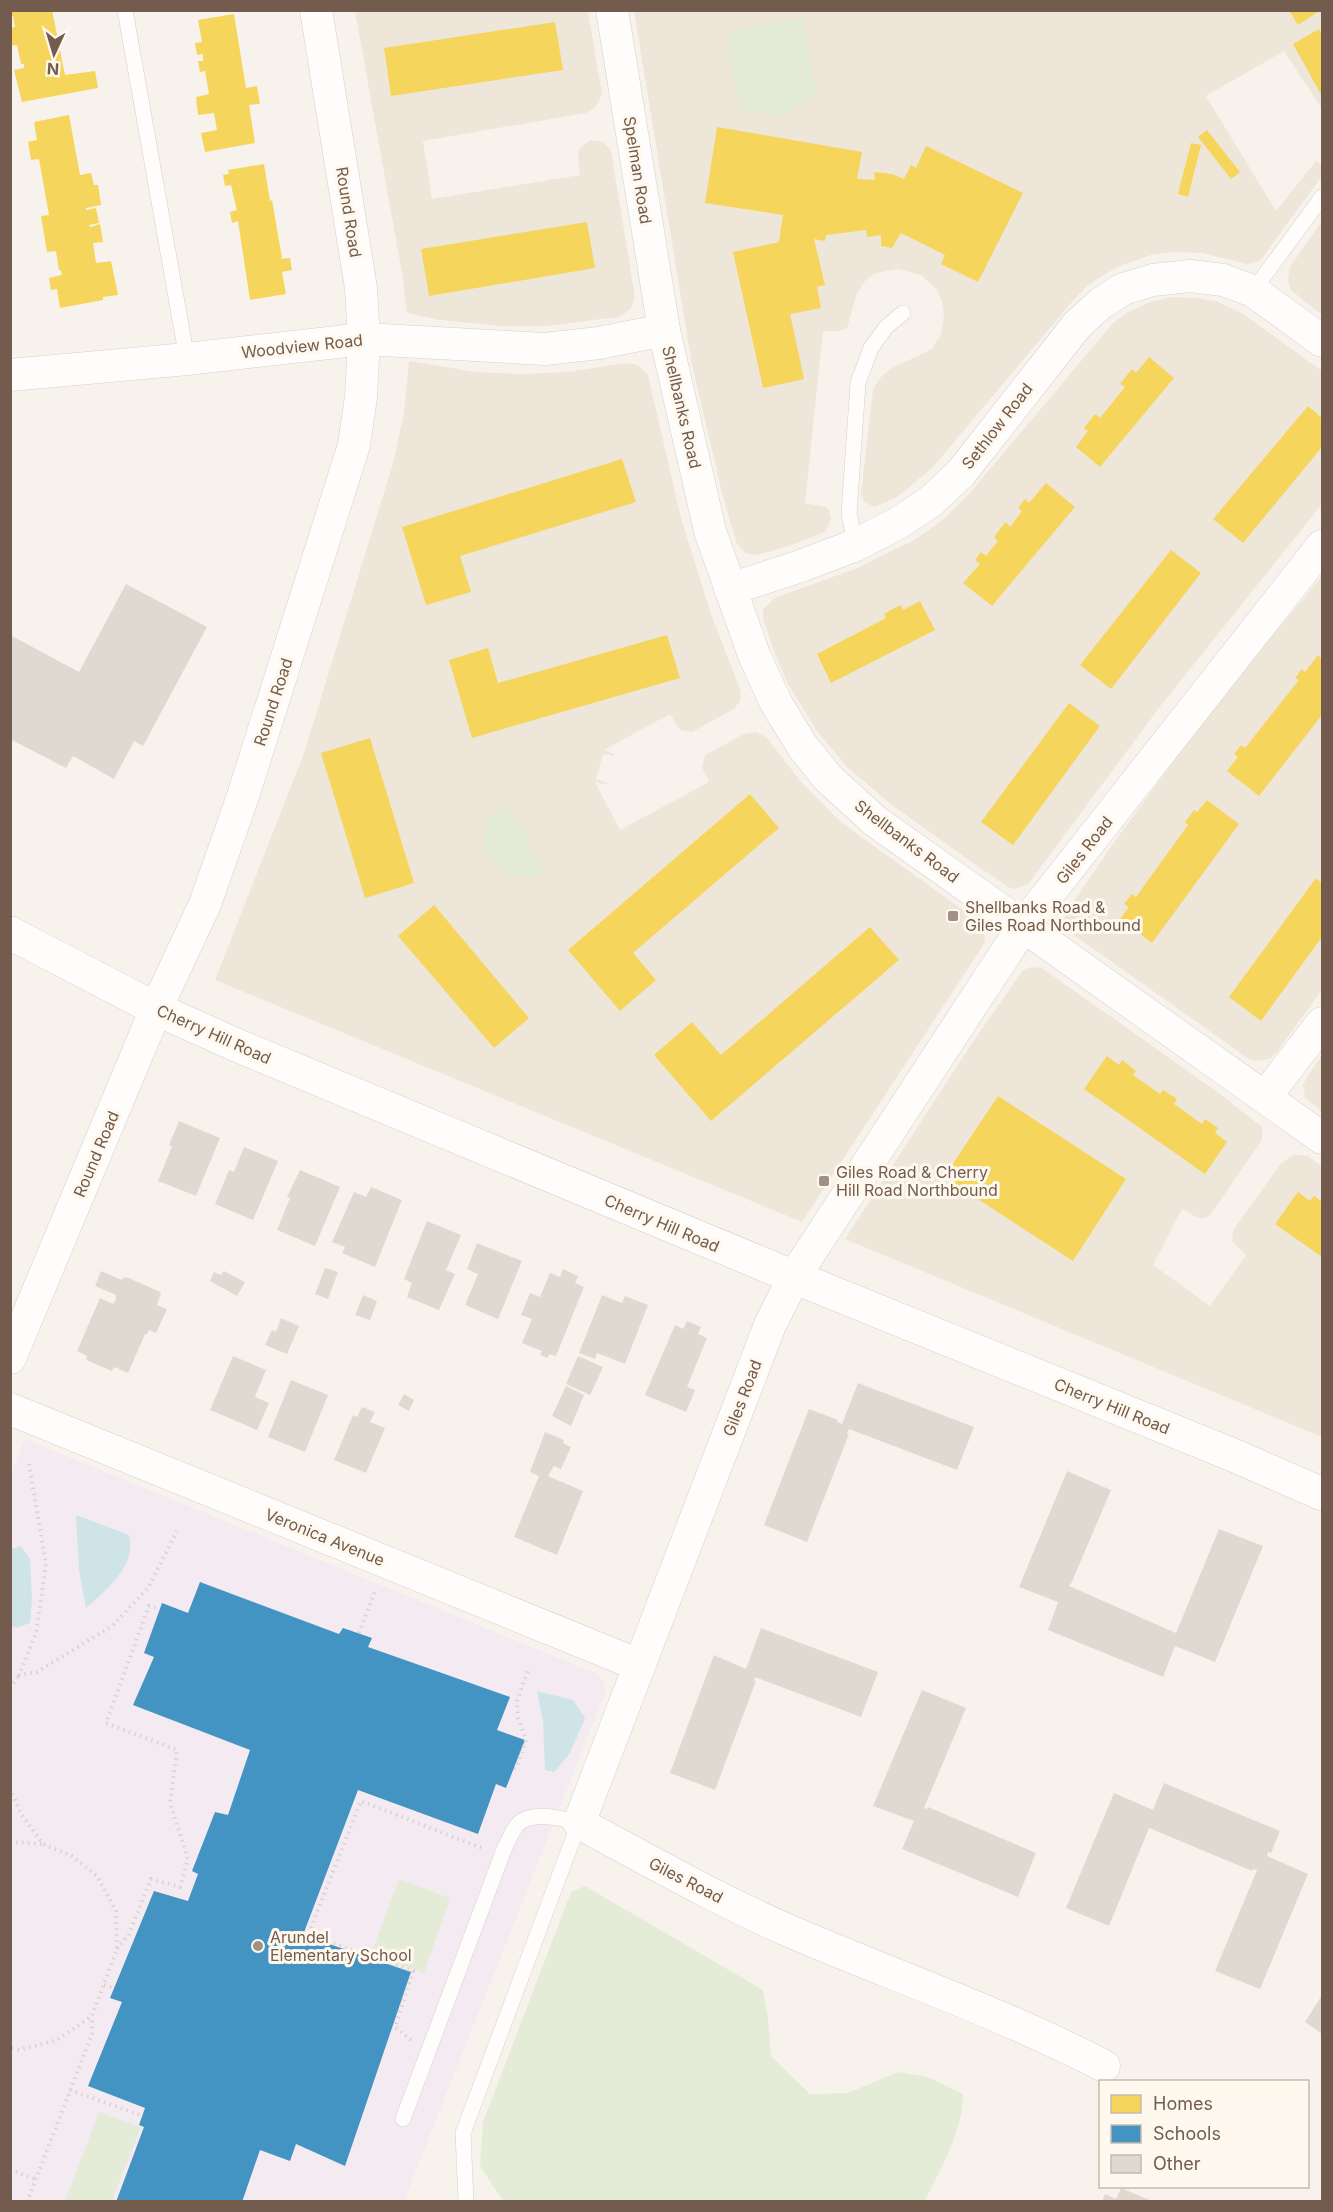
<svg xmlns="http://www.w3.org/2000/svg" width="1333" height="2212" viewBox="0 0 1333 2212" font-family="Inter,sans-serif">
  <rect width="100%" height="100%" fill="#f7f3ec"/>
  <!-- residential -->
  <g fill="#efe6da">
    <polygon points="355,11 588,11 602,94 596,107 586,113 423,141 432,199 580,175 578,155 579,149 590,140 603,142 611,151 635,297 631,309 618,317 546,326 502,326 440,320 407,313 402,273"/>
    <polygon points="634,11 1322,11 1322,109 1284,51 1206,96 1276,211 1316,161 1322,165 1322,176 1263,257 1257,262 1247,264 1202,253 1175,252 1154,254 1117,267 1088,285 1071,303 933,467 897,497 875,507 864,502 861,494 873,390 879,379 890,369 932,349 941,334 944,315 942,301 937,290 921,275 898,269 876,273 865,281 857,293 847,328 839,331 823,331 805,503 826,507 829,510 831,519 825,532 786,547 757,555 745,553 737,544 723,497 692,365"/>
    <polygon points="1322,221 1322,315 1291,290 1288,280 1290,267"/>
    <polygon points="1172,297 1197,298 1218,302 1242,313 1322,371 1322,504 1162,704 1028,884 1015,889 1008,887 966,858 892,805 848,768 817,731 788,684 775,654 763,619 763,610 774,598 855,569 914,540 940,522 969,494 1113,323 1128,312 1150,302"/>
    <polygon points="409,361 475,372 522,374 568,372 626,363 638,365 648,375 681,518 710,611 741,692 740,701 734,709 692,732 680,730 670,714 604,750 614,754 614,756 603,754 596,779 608,783 607,785 595,782 620,830 709,782 702,767 705,755 744,734 756,732 767,738 802,783 842,823 977,920 984,929 985,941 982,947 802,1222 215,980 304,753 394,460 404,413"/>
    <polygon points="1322,576 1322,990 1277,1052 1270,1059 1256,1061 1249,1059 1071,933 1065,924 1065,914 1115,841 1213,708"/>
    <polygon points="1031,967 1042,968 1223,1096 1262,1127 1262,1138 1260,1143 1210,1215 1205,1218 1198,1218 1182,1209 1153,1265 1210,1306 1246,1255 1233,1242 1232,1237 1234,1229 1281,1163 1294,1155 1302,1155 1308,1156 1322,1167 1322,1437 845,1239 970,1046 1023,970"/>
    <polygon points="1322,1055 1322,1112 1305,1097 1303,1085 1307,1077"/>
  </g>
  <!-- education -->
  <polygon fill="#f4ebf2" points="25,1439 597,1674 604,1681 606,1691 404,2201 11,2201 10,1476"/>
  <!-- green -->
  <g fill="#e4ecd8">
    <polygon points="803,17 817,95 782,116 740,110 726,31"/>
    <path d="M508 803 545 871C509 891 473 859 487 821 491 813 501 807 508 803Z"/>
    <polygon points="399,1879 450,1898 424,1973 371,1954"/>
    <path d="M585 1886 763 1990 768 2017 771 2056 810 2094 848 2093 898 2072 928 2077 963 2094C963 2131 941 2168 925 2201H503L480 2166 483 2122 571 1892Z"/>
    <polygon points="99,2112 141,2127 112,2201 65,2201"/>
  </g>
  <!-- water -->
  <g fill="#cfe4e6">
    <path d="M76 1515 129 1535C137 1566 107 1589 86 1608L79 1570Z"/>
    <polygon points="21,1546 30,1559 32,1600 30,1623 16,1628 11,1626 11,1549"/>
    <polygon points="537,1691 573,1700 585,1718 570,1753 554,1772 545,1770 543,1722"/>
  </g>
  <!-- homes -->
  <g fill="#f6d55c">
    <polygon points="10,10 52,10 65,75 95,71 98,88 22,102 14,70 24,68 24,64 21,64 17,45 11,46 10,28 15,27 13,16 10,17"/>
    <polygon points="1289,10 1321,10 1298,25"/>
    <polygon points="234,14 246,88 257,86 260,104 249,105 255,143 205,152 201,133 217,130 214,113 198,115 196,97 209,94 205,71 200,72 198,61 203,61 203,54 197,55 195,43 202,42 198,20"/>
    <polygon points="555,22 563,70 391,96 384,48"/>
    <polygon points="1319,29 1322,35 1322,96 1293,44"/>
    <polygon points="69,115 80,175 91,173 94,185 98,185 100,198 101,205 86,208 86,210 96,208 99,223 89,225 90,227 100,224 103,242 93,243 96,263 111,261 118,295 103,297 103,300 60,308 57,289 51,290 49,278 62,275 61,270 59,270 56,251 47,252 41,216 49,215 39,159 31,160 28,142 37,140 34,122"/>
    <polygon points="717,127 862,152 857,179 875,180 874,172 892,174 904,179 911,165 916,168 926,146 1023,193 978,282 941,264 945,255 901,233 892,248 881,246 881,235 867,237 866,230 826,235 825,241 814,239 825,285 817,287 821,308 790,314 804,379 763,388 733,252 779,242 783,215 705,203"/>
    <polygon points="1207,130 1240,172 1231,179 1198,137"/>
    <polygon points="1191,143 1201,145 1188,197 1178,194"/>
    <polygon points="264,164 270,201 272,200 282,258 280,259 290,258 292,270 282,272 286,294 250,300 238,221 232,223 230,212 237,210 236,207 231,185 225,186 223,175 229,174 228,170"/>
    <polygon points="587,222 595,268 429,296 421,249"/>
    <polygon points="1149,357 1174,378 1100,467 1076,447 1088,431 1084,428 1095,414 1100,418 1125,387 1120,384 1132,369 1136,373"/>
    <polygon points="1308,406 1322,418 1322,447 1243,543 1213,519"/>
    <polygon points="622,459 636,502 460,556 471,592 426,605 402,527"/>
    <polygon points="1046,483 1075,507 992,606 963,583 980,564 975,560 981,552 986,556 998,541 994,537 1000,529 1006,522 1010,527 1022,511 1018,508 1025,499 1029,503"/>
    <polygon points="1171,550 1201,573 1111,689 1080,665"/>
    <polygon points="920,601 935,630 831,683 817,654 886,618 884,614 891,610 901,605 903,610"/>
    <polygon points="667,635 680,678 472,738 449,660 488,648 498,683"/>
    <polygon points="1318,655 1322,659 1322,715 1259,796 1227,771 1238,757 1234,754 1241,745 1245,748 1299,680 1295,678 1302,669 1305,672"/>
    <polygon points="1069,703 1100,726 1013,845 981,822"/>
    <polygon points="370,738 414,883 365,898 321,753"/>
    <polygon points="750,794 779,828 633,953 656,980 620,1011 568,950"/>
    <polygon points="1207,800 1239,824 1152,943 1120,919 1129,907 1124,904 1132,894 1136,897 1188,825 1185,822 1194,810 1197,812"/>
    <polygon points="1316,878 1322,883 1322,937 1261,1021 1229,997"/>
    <polygon points="434,905 529,1018 494,1048 398,936"/>
    <polygon points="870,927 899,960 711,1121 654,1055 692,1022 721,1055"/>
    <polygon points="1107,1056 1119,1065 1122,1060 1136,1071 1133,1075 1160,1094 1163,1090 1177,1099 1174,1104 1202,1124 1205,1119 1218,1128 1215,1133 1227,1142 1205,1174 1084,1089"/>
    <polygon points="998,1096 1126,1179 1073,1261 944,1177"/>
    <polygon points="1298,1192 1310,1201 1314,1196 1322,1202 1322,1257 1275,1224"/>
  </g>
  <!-- schools -->
  <polygon fill="#4393c3" points="200,1582 339,1634 343,1628 372,1638 368,1647 510,1697 497,1730 525,1740 506,1788 496,1784 478,1834 358,1790 303,1935 411,1972 345,2166 296,2144 290,2161 260,2150 242,2202 116,2202 144,2127 139,2125 145,2108 88,2086 122,2002 110,1998 154,1891 188,1901 198,1874 192,1871 215,1812 228,1815 250,1750 133,1705 154,1657 144,1653 162,1603 188,1613"/>
  <!-- building -->
  <g fill="#e0d9d2">
    <polygon points="126,584 207,627 143,746 134,741 114,779 73,756 66,768 10,739 10,635 79,672"/>
    <polygon points="179,1121 220,1138 196,1196 158,1181 172,1146 169,1145"/>
    <polygon points="244,1147 278,1161 253,1220 215,1204 229,1170 234,1172"/>
    <polygon points="300,1170 340,1187 315,1246 277,1230 290,1198 287,1197"/>
    <polygon points="371,1187 402,1200 375,1267 342,1253 345,1247 332,1242 354,1192 366,1197"/>
    <polygon points="427,1221 461,1235 446,1270 455,1274 439,1310 407,1297 412,1283 404,1279"/>
    <polygon points="477,1243 522,1261 498,1319 465,1305 478,1274 467,1269"/>
    <polygon points="325,1268 338,1272 328,1299 315,1294"/>
    <polygon points="563,1269 578,1276 575,1283 584,1287 556,1356 549,1354 548,1358 540,1355 542,1351 522,1343 532,1319 521,1315 530,1293 540,1297 550,1273 560,1277"/>
    <polygon points="101,1271 122,1280 124,1277 129,1278 158,1291 161,1293 157,1305 167,1309 156,1333 149,1330 147,1334 145,1334 128,1373 114,1367 112,1371 86,1360 87,1356 77,1351 100,1298 113,1304 116,1299 116,1295 95,1286"/>
    <polygon points="224,1271 245,1282 237,1296 210,1281 214,1272 221,1275"/>
    <polygon points="363,1295 377,1301 370,1320 355,1315"/>
    <polygon points="602,1295 622,1303 625,1296 648,1305 625,1364 597,1353 595,1359 579,1353"/>
    <polygon points="281,1318 299,1326 287,1354 265,1345 272,1330 276,1332"/>
    <polygon points="687,1321 701,1327 698,1334 707,1338 687,1387 695,1390 686,1412 645,1395 675,1325 683,1329"/>
    <polygon points="233,1356 266,1370 255,1397 269,1403 257,1430 210,1410"/>
    <polygon points="578,1356 603,1367 590,1395 566,1384"/>
    <polygon points="291,1380 328,1395 305,1452 268,1437"/>
    <polygon points="858,1383 974,1427 957,1470 849,1429 847,1434 849,1434 807,1542 764,1525 809,1409 838,1420 837,1422 842,1424"/>
    <polygon points="566,1386 584,1395 571,1426 552,1416"/>
    <polygon points="404,1394 414,1400 409,1411 398,1405"/>
    <polygon points="362,1407 375,1412 370,1422 385,1428 366,1473 334,1460 353,1415 357,1417"/>
    <polygon points="545,1432 564,1440 563,1443 571,1447 561,1469 554,1466 548,1476 583,1491 557,1555 514,1537 539,1476 530,1472"/>
    <polygon points="1067,1471 1111,1490 1071,1584 1069,1586 1176,1633 1219,1529 1263,1546 1215,1662 1175,1646 1163,1677 1048,1630 1058,1602 1019,1587"/>
    <polygon points="761,1628 878,1672 861,1717 755,1677 754,1681 756,1681 715,1790 670,1773 714,1655 746,1669"/>
    <polygon points="922,1690 966,1708 924,1808 927,1809 928,1807 1036,1853 1018,1897 902,1849 914,1821 873,1806"/>
    <polygon points="1164,1783 1280,1831 1271,1853 1268,1852 1267,1856 1308,1874 1260,1989 1215,1971 1257,1870 1253,1869 1252,1871 1149,1828 1109,1926 1066,1908 1114,1793 1153,1810"/>
    <polygon points="1322,1995 1322,2034 1305,2022"/>
    <polygon points="1121,2188 1152,2201 1152,2202 1102,2202 1105,2194 1116,2199"/>
  </g>
  <g fill="none" stroke-linecap="round" stroke-linejoin="round">
    <defs>
      <g id="service">
        <polyline points="125,10 187,359"/>
        <polyline points="1253,291 1322,197"/>
        <polyline points="856,545 849,514 858,383 871,348 886,327 903,313"/>
        <path d="M403 2119 505 1847C509 1840 512 1831 517 1825 531 1810 562 1818 579 1823L463 2133 466 2202"/>
      </g>
      <g id="minor">
        <polyline points="612,10 664,330 710,531 754,655 776,703 803,747 828,778 875,821 1322,1138"/>
        <polyline points="10,375 187,359 364,339 545,349 599,343 664,330"/>
        <polyline points="730,589 798,567 856,545 898,523 930,502 961,473 1077,325 1100,304 1123,289 1153,280 1190,276 1223,280 1253,291 1322,341"/>
        <polyline points="1265,1097 1322,1023"/>
        <polyline points="10,1358 156,1009 205,904 243,796 354,445 361,397 364,339 361,288 316,10"/>
        <polyline points="10,1409 639,1665"/>
        <path d="M1104 2066C1004 2014 897 1977 794 1933 720 1901 650 1861 579 1823L770 1325 794 1277 1024 925 1322 546"/>
      </g>
      <polyline id="tertiary" points="10,933 156,1009 234,1044 794,1277 1233,1455 1322,1494"/>
    </defs>
    <!-- service casing -->
    <use href="#service" stroke="#d6d0ca" stroke-width="16"/>
    <!-- minor casing -->
    <use href="#minor" stroke="#d6d0ca" stroke-width="33"/>
    <!-- tertiary casing -->
    <use href="#tertiary" stroke="#d6d0ca" stroke-width="34"/>
    <!-- path -->
    <g stroke="#d9d3cf" stroke-width="4" stroke-dasharray="1.5 4.5" stroke-linecap="butt">
      <polyline points="29,1464 46,1564 36,1633 19,1675 37,1672 112,1626 148,1588 177,1531"/>
      <polyline points="359,1633 376,1589"/>
      <polyline points="10,1688 19,1675"/>
      <polyline points="514,1768 516,1768 526,1740 518,1718 517,1701 529,1667"/>
      <polyline points="10,1788 21,1814 43,1844 72,1856 97,1876 116,1911 117,1949 92,2016 57,2040 19,2050 10,2048"/>
      <polyline points="10,1842 42,1844"/>
      <polyline points="117,1949 129,1934 151,1879 180,1887 188,1859 170,1803 177,1750 106,1723 149,1606 160,1609"/>
      <polyline points="104,1985 114,1988"/>
      <polyline points="411,2040 395,2027 413,1971 308,1935 361,1801 482,1848"/>
      <polyline points="70,2090 143,2116"/>
      <polyline points="10,2170 35,2179"/>
      <polyline points="27,2202 92,2034 92,2017"/>
    </g>
    <!-- service -->
    <use href="#service" stroke="#fefdfc" stroke-width="15"/>
    <!-- minor -->
    <use href="#minor" stroke="#fefdfc" stroke-width="32"/>
    <!-- tertiary -->
    <use href="#tertiary" stroke="#fefdfc" stroke-width="33"/>
  </g>
  <!-- markers -->
  <g fill="#a19185" stroke="#fef8ef" stroke-width="2">
    <rect x="947" y="910" width="12" height="12" rx="3"/>
    <rect x="818" y="1175" width="12" height="12" rx="3"/>
    <circle cx="258" cy="1946" r="6"/>
  </g>
  <g text-anchor="middle" stroke-width="6" stroke-linejoin="round" paint-order="stroke">
    <!-- street labels -->
    <g font-size="16" fill="#735c4e" stroke="#fef8ef">
      <text transform="translate(638 170) rotate(81)" y="6">Spelman Road</text>
      <text transform="translate(349 212) rotate(81)" y="6">Round Road</text>
      <text transform="translate(302 346) rotate(-6)" y="6">Woodview Road</text>
      <text transform="translate(682 407) rotate(77)" y="6">Shellbanks Road</text>
      <text transform="translate(997 426) rotate(-52)" y="6">Sethlow Road</text>
      <text transform="translate(273 702) rotate(-72)" y="6">Round Road</text>
      <text transform="translate(907 841) rotate(37)" y="6">Shellbanks Road</text>
      <text transform="translate(1084 850) rotate(-52)" y="6">Giles Road</text>
      <text transform="translate(214 1034) rotate(24)" y="6">Cherry Hill Road</text>
      <text transform="translate(96 1154) rotate(-67)" y="6">Round Road</text>
      <text transform="translate(662 1223) rotate(23)" y="6">Cherry Hill Road</text>
      <text transform="translate(742 1398) rotate(-69)" y="6">Giles Road</text>
      <text transform="translate(1112 1406) rotate(22)" y="6">Cherry Hill Road</text>
      <text transform="translate(325 1537) rotate(22)" y="6">Veronica Avenue</text>
      <text transform="translate(686 1880) rotate(27)" y="6">Giles Road</text>
    </g>
    <!-- poi labels -->
    <g font-size="16" fill="#735c4e" stroke="#fef8ef" text-anchor="start">
      <text x="965" y="913">Shellbanks Road &amp;<tspan x="965" dy="18">Giles Road Northbound</tspan></text>
      <text x="836" y="1178">Giles Road &amp; Cherry<tspan x="836" dy="18">Hill Road Northbound</tspan></text>
      <text x="270" y="1943">Arundel<tspan x="270" dy="18">Elementary School</tspan></text>
    </g>
  </g>
  <!-- border -->
  <rect width="1333" height="2212" fill="none" stroke="#735c4e" stroke-width="24"/>
  <!-- legend -->
  <rect x="1099" y="2080" width="210" height="108" fill="#fef8ef" stroke="#c6baaf" stroke-width="1.5"/>
  <rect x="1111" y="2095" width="30" height="18" fill="#f6d55c" stroke="#c6baaf" stroke-width="1.5"/>
  <text x="1153" y="2110" font-size="18" fill="#735c4e">Homes</text>
  <rect x="1111" y="2125" width="30" height="18" fill="#4393c3" stroke="#c6baaf" stroke-width="1.5"/>
  <text x="1153" y="2140" font-size="18" fill="#735c4e">Schools</text>
  <rect x="1111" y="2155" width="30" height="18" fill="#e0d9d2" stroke="#c6baaf" stroke-width="1.5"/>
  <text x="1153" y="2170" font-size="18" fill="#735c4e">Other</text>
  <!-- north arrow -->
  <g transform="translate(54 54) rotate(184)" stroke="#fef8ef" stroke-width="4.5" paint-order="stroke">
  <path d="M0-4.5L10 22L0 15L-10 22Z" fill="#735c4e"/>
  <text y="-9" font-size="16" font-weight="bold" text-anchor="middle" fill="#735c4e">N</text>
  </g>
</svg>
